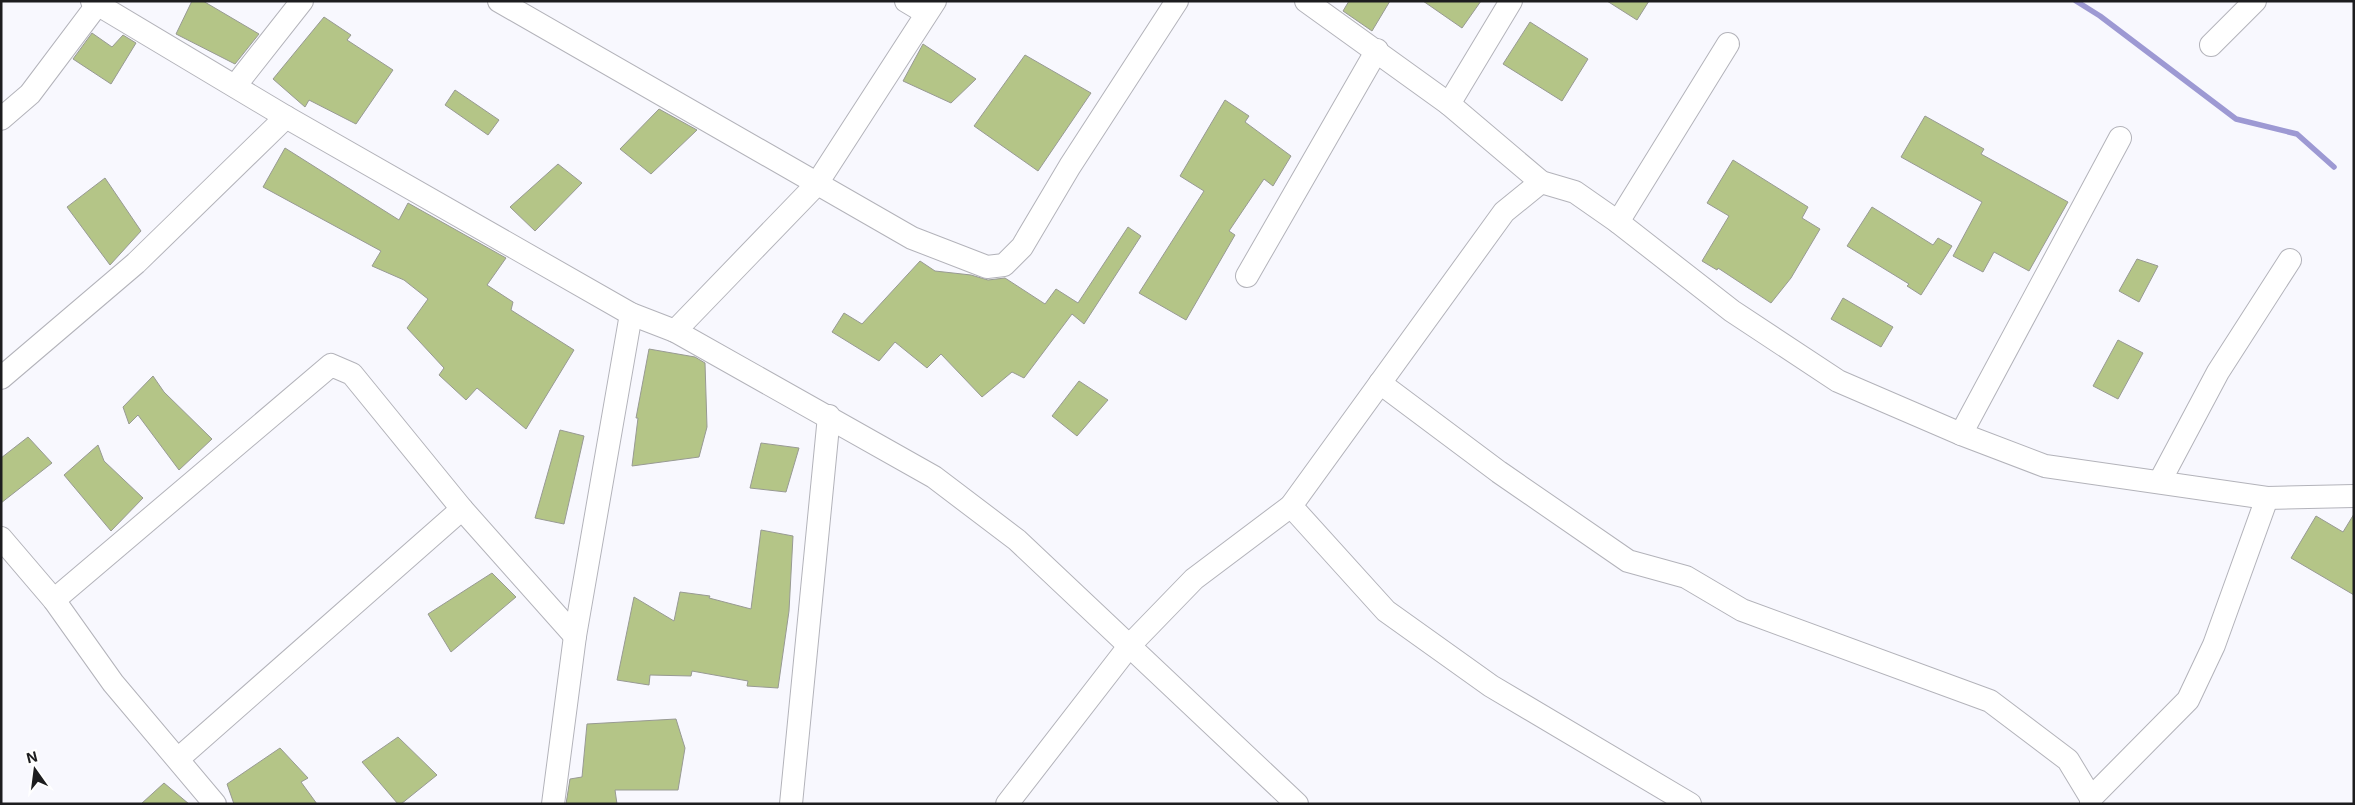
<svg xmlns="http://www.w3.org/2000/svg" width="2355" height="805" viewBox="0 0 2355 805" font-family="Inter,sans-serif">
  <rect width="100%" height="100%" fill="#f8f8fe"/>
  <g fill="none" stroke-linecap="round" stroke-linejoin="round">
    <!-- stream -->
    <polyline stroke="#9d99d3" stroke-width="5.5" points="2076,1 2100,16 2236,119 2297,134 2334,167"/>
  </g>
  <!-- building -->
  <g fill="#b4c587" stroke="#989a93">
    <polygon points="192,1 203,1 259,34 235,64 176,34"/>
    <polygon points="1349,1 1390,1 1372,31 1343,11"/>
    <polygon points="1423,1 1481,1 1462,28"/>
    <polygon points="1607,1 1649,1 1637,20"/>
    <polygon points="324,17 351,35 347,40 393,70 356,124 309,100 305,107 273,79"/>
    <polygon points="1530,22 1588,59 1562,101 1503,64"/>
    <polygon points="92,33 112,47 123,35 136,43 111,84 73,59"/>
    <polygon points="923,44 976,79 951,103 903,81"/>
    <polygon points="1025,55 1091,93 1038,171 974,126"/>
    <polygon points="455,90 499,120 488,135 445,105"/>
    <polygon points="1225,100 1249,116 1245,122 1291,156 1273,186 1264,179 1229,231 1235,235 1186,320 1139,293 1204,191 1180,176"/>
    <polygon points="659,109 697,130 651,174 620,149"/>
    <polygon points="1925,116 1984,149 1981,154 2068,202 2029,271 1994,252 1983,272 1953,256 1982,202 1901,157"/>
    <polygon points="285,148 399,220 408,203 506,258 487,285 513,302 511,310 574,350 526,429 477,388 466,400 439,375 444,368 407,328 428,299 404,280 372,266 381,251 263,187"/>
    <polygon points="1733,160 1808,207 1802,218 1820,229 1791,278 1771,303 1718,268 1717,270 1702,261 1729,216 1707,203"/>
    <polygon points="558,164 582,183 535,231 510,207"/>
    <polygon points="105,178 141,231 110,265 67,207"/>
    <polygon points="1872,207 1933,245 1938,238 1952,246 1921,295 1907,286 1909,284 1847,246"/>
    <polygon points="1128,227 1141,236 1084,324 1072,314 1024,378 1012,372 982,397 941,354 927,368 895,342 879,361 832,332 844,313 862,324 920,261 935,271 971,275 988,280 1005,278 1045,304 1056,289 1078,303"/>
    <polygon points="2137,259 2158,266 2139,302 2119,291"/>
    <polygon points="1843,298 1893,327 1881,347 1831,319"/>
    <polygon points="2118,340 2143,353 2118,399 2093,386"/>
    <polygon points="649,349 695,357 705,363 707,427 699,457 632,466 638,418 636,418"/>
    <polygon points="153,376 164,392 212,439 179,470 138,415 129,424 123,407"/>
    <polygon points="1079,381 1108,400 1077,436 1052,416"/>
    <polygon points="560,430 584,436 564,524 535,518"/>
    <polygon points="28,437 52,463 1,503 1,458"/>
    <polygon points="761,443 799,448 786,492 750,488"/>
    <polygon points="98,445 104,461 143,498 111,531 64,475"/>
    <polygon points="2354,514 2354,595 2291,558 2316,516 2343,532"/>
    <polygon points="761,530 793,536 789,611 778,688 747,686 748,681 692,671 691,676 650,675 649,685 617,680 634,597 674,621 680,592 710,596 709,598 751,609"/>
    <polygon points="492,573 516,597 451,652 428,614"/>
    <polygon points="676,719 685,748 678,790 615,790 617,804 566,804 570,779 582,777 587,724"/>
    <polygon points="398,737 437,775 401,804 398,804 362,762"/>
    <polygon points="280,748 308,778 301,782 317,804 234,804 227,784"/>
    <polygon points="164,783 189,804 141,804"/>
  </g>
  <g fill="none" stroke-linecap="round" stroke-linejoin="round">
    <defs>
      <g id="minor">
        <polyline points="92,1 286,117 631,314 675,331 934,477 1017,540 1297,804"/>
        <polyline points="499,1 912,238 987,267 1004,265 1022,247 1070,166 1177,1"/>
        <polyline points="906,1 926,13"/>
        <polyline points="1306,1 1449,104 1541,182 1575,192 1618,222 1732,311 1838,381 1961,434 2045,466 2267,498 2354,496"/>
        <polyline points="2211,45 2255,1"/>
        <polyline points="235,86 302,1"/>
        <polyline points="1449,104 1511,1"/>
        <polyline points="1,119 30,94 97,5"/>
        <polyline points="1618,222 1728,44"/>
        <polyline points="1247,276 1377,50"/>
        <polyline points="675,331 816,185 935,1"/>
        <polyline points="1,378 136,263 286,117"/>
        <polyline points="1380,383 1499,472 1628,561 1686,577 1742,610 1990,701 2068,760 2091,798 2091,804"/>
        <polyline points="1961,434 2120,138"/>
        <polyline points="2160,481 2218,372 2290,260"/>
        <polyline points="1291,506 1386,611 1491,686 1690,804"/>
        <polyline points="1,538 54,600 113,683 215,804"/>
        <polyline points="54,600 331,365 352,374 462,509 575,636"/>
        <polyline points="178,759 462,509"/>
        <polyline points="2091,798 2188,700 2214,645 2267,498"/>
        <polyline points="553,804 575,636 631,314"/>
        <polyline points="791,804 829,416"/>
        <polyline points="1007,804 1130,645 1194,579 1291,506 1504,212 1541,182"/>
      </g>
    </defs>
    <!-- minor casing -->
    <use href="#minor" stroke="#b3b3ba" stroke-width="24"/>
    <!-- minor -->
    <use href="#minor" stroke="#fff" stroke-width="22"/>
  </g>
  <!-- border -->
  <rect width="2355" height="805" fill="none" stroke="#1d1d1f" stroke-width="5"/>
  <!-- north arrow -->
  <g transform="translate(35 770) rotate(346)" stroke="#ffffff" stroke-width="4" paint-order="stroke">
  <path d="M0-4L9 19L0 12L-9 19Z" fill="#1d1d1f"/>
  <text y="-8" font-size="14" font-weight="bold" text-anchor="middle" fill="#1d1d1f">N</text>
  </g>
</svg>
